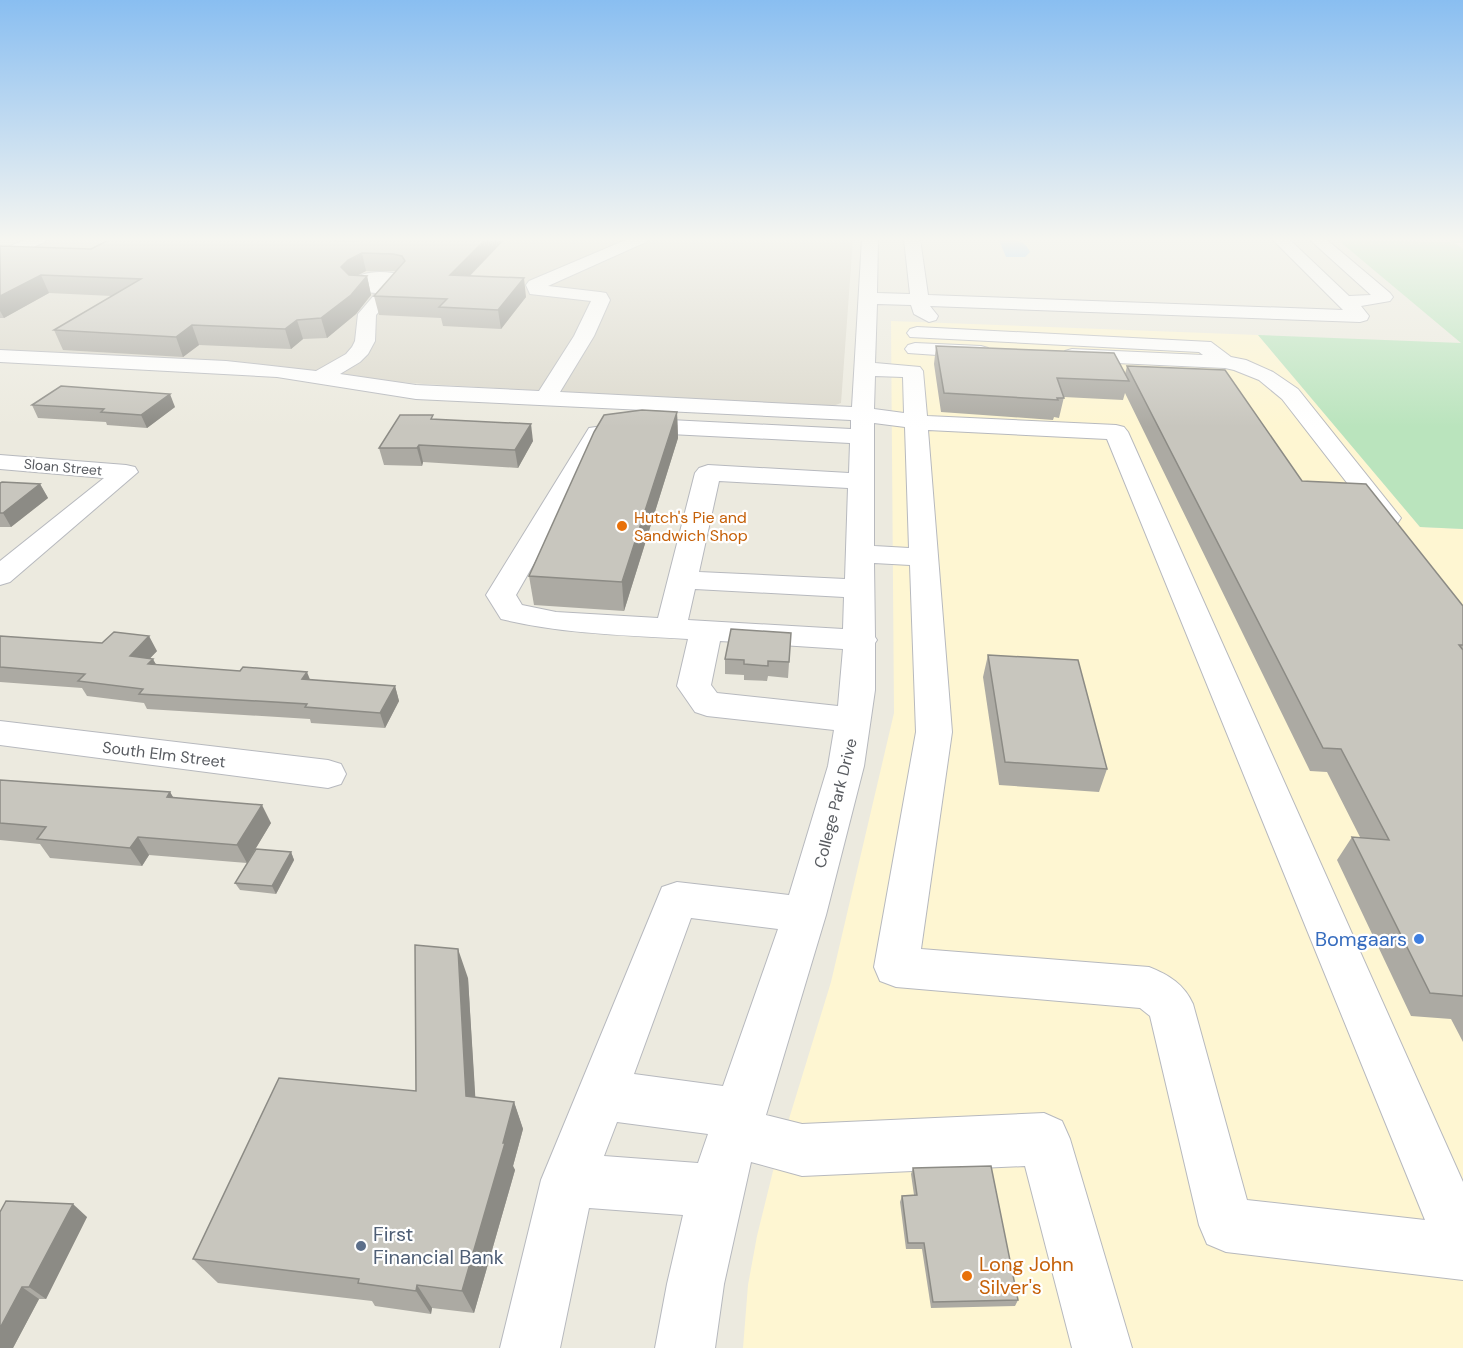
<svg xmlns="http://www.w3.org/2000/svg" width="1463" height="1348" viewBox="0 0 1463 1348" font-family="'DM Sans',sans-serif">
  <rect width="100%" height="100%" fill="#eceadf"/>
  <!-- commercial -->
  <polygon fill="#fef6d2" points="891,321 1258,335 1420,527 1463,529 1463,1348 743,1348 748,1285 757,1236 773,1171 831,982 894,713"/>
  <!-- education -->
  <polygon fill="#dcd9cd" points="53,239 853,239 841,403 830,407 424,384 0,351 0,261"/>
  <!-- green -->
  <polygon fill="#bae4bd" points="1448,239 1463,239 1463,243 1455,243 1463,249 1463,529 1420,527 1258,335 1461,343 1338,240 1452,242"/>
  <!-- water -->
  <path fill="#9bceff" d="M999 240C1012 240 1024 238 1030 252L1025 257H1006Z"/>
  <g fill="none" stroke-linecap="round" stroke-linejoin="round">
    <defs>
      <g id="minor">
        <polygon points="27,239 47,239 45,242 0,261 0,250"/>
        <path d="M300 239H354C343 250 316 246 302 242Z"/>
        <path d="M628 239H648L646 242 548 286 600 292 606 293 610 300 594 336 560 392 852 407 862 239H878L877 293 910 294 904 239H920L928 295 1343 310 1272 239H1289L1349 296 1371 295 1309 239H1326L1390 293 1393 297 1390 301 1361 306 1369 316 1367 320 1360 322 930 306 938 316 936 320 929 322 914 314 911 305 877 304 875 363 920 367 923 371 927 416 1116 425 1124 427 1128 432 1463 1182V1280L1226 1252 1207 1244 1199 1225 1150 1016 1140 1008 896 987 880 981 874 967 916 732 910 565 874 563 875 637 877 640 875 643V690L864 766 826 915 766 1115 802 1124 1044 1113 1062 1121 1070 1139 1132 1348H1072L1025 1166 802 1176 751 1162 724 1284 715 1348H655L667 1284 683 1215 589 1208 560 1348H500L541 1180 662 887 677 882 789 895 828 766 834 730 707 716 695 712 677 686 688 639C625 635 563 634 501 619L486 595 589 428 650 419 851 429V420L416 399 277 377 0 362V350L226 361 316 371 346 354 352 347 355 341 358 314 376 293 354 291 348 285C361 268 386 271 404 275L407 279 376 315 375 341 368 354 360 362 340 374 416 385 539 391 574 336 591 301 530 294 526 285 529 281ZM875 376 903 377 904 413 874 409ZM874 423 905 427 909 548 874 546ZM928 430 1107 439 1425 1220 1247 1200 1193 1004C1184 984 1169 975 1149 967L921 949 952 732ZM650 433 850 443 849 473 708 465 699 468 695 473 658 618 556 612 522 605 516 595 605 439ZM719 481 848 488 845 579 699 572ZM695 589 844 597 843 629 688 620ZM720 641 843 649 838 706 717 693 711 685ZM691 918 778 929 723 1086 634 1074ZM617 1122 708 1134 698 1163 604 1156Z"/>
        <polygon points="917,327 1211,342 1231,357 1246,360 1273,372 1298,389 1401,518 1397,524 1388,526 1379,524 1282,399 1259,380 1234,370 1225,368 1072,361 1065,359 1062,355 1065,351 1072,349 1203,355 1199,352 910,337 907,333 910,329"/>
        <polygon points="915,343 981,346 988,348 991,352 988,356 981,358 908,353 905,349 908,345"/>
        <polygon points="0,455 126,465 135,467 138,472 10,582 0,585 0,561 104,478 0,469"/>
        <polygon points="0,721 328,760 341,764 346,774 341,784 328,788 0,745"/>
      </g>
    </defs>
    <!-- minor casing -->
    <use href="#minor" stroke="#b7b9be" stroke-width="2"/>
    <!-- minor -->
    <use href="#minor" fill="#fff" fill-rule="evenodd"/>
  </g>
  <!-- wall -->
  <g fill="#acaaa3">
    <polygon points="505,239 470,276 526,297 501,329 443,326 441,318 379,315 374,296 396,271 366,271 357,276 367,276 371,295 356,314 327,338 303,339 291,349 199,345 183,357 63,350 54,330 112,296 49,293 4,318 0,318 0,246 91,249 357,241"/>
    <polygon points="936,346 1125,374 1127,366 1302,481 1463,606 1463,1042 1451,1019 1411,1016 1337,860 1352,837 1360,837 1327,772 1310,771 1125,393 1123,400 1064,397 1059,418 1054,417 1053,420 941,412 934,364"/>
    <polygon points="32,405 175,407 147,428 107,425 106,422 38,418"/>
    <polygon points="677,412 678,438 624,611 534,605 529,576"/>
    <polygon points="434,419 533,441 518,468 423,462 422,466 384,465 379,448"/>
    <polygon points="0,483 40,484 48,498 11,527 0,527"/>
    <polygon points="791,633 788,678 768,676 767,681 744,680 744,675 725,674 725,659"/>
    <polygon points="0,636 157,651 150,658 157,665 310,680 395,686 399,701 385,728 311,723 310,719 147,709 144,703 87,696 82,688 0,682"/>
    <polygon points="988,655 1107,769 1099,792 999,785 983,677"/>
    <polygon points="0,780 170,792 173,798 271,823 247,863 149,855 142,866 50,858 40,844 0,840"/>
    <polygon points="291,852 294,860 276,894 240,890 235,883"/>
    <polygon points="468,978 475,1097 514,1102 523,1129 513,1166 515,1170 474,1313 432,1308 431,1314 375,1306 372,1301 218,1283 193,1259 416,1091"/>
    <polygon points="913,1168 1018,1300 1015,1306 931,1308 922,1249 906,1249 900,1202 902,1196 914,1195 911,1174"/>
    <polygon points="0,1212 87,1217 46,1299 39,1299 13,1348"/>
  </g>
  <!-- shaded-wall -->
  <g fill="#8c8b85">
    <polygon points="486,239 505,239 453,293 450,275"/>
    <polygon points="362,253 366,271 352,278 341,267 348,260"/>
    <polygon points="41,275 49,293 4,318 0,311 0,296"/>
    <polygon points="367,276 371,295 356,314 327,338 321,318"/>
    <polygon points="524,278 526,297 501,329 498,310"/>
    <polygon points="297,320 303,339 291,349 285,329"/>
    <polygon points="192,325 199,345 183,357 176,337"/>
    <polygon points="170,394 175,407 147,428 141,415"/>
    <polygon points="677,412 678,438 624,611 622,582"/>
    <polygon points="531,424 533,441 518,468 515,450"/>
    <polygon points="419,445 423,462 422,466 417,448"/>
    <polygon points="40,484 48,498 11,527 3,513"/>
    <polygon points="149,636 157,651 138,671 130,656"/>
    <polygon points="153,659 161,674 148,664"/>
    <polygon points="307,672 313,687 302,679"/>
    <polygon points="395,686 399,701 385,728 380,713"/>
    <polygon points="170,792 181,810 167,797"/>
    <polygon points="262,805 271,823 247,863 237,845"/>
    <polygon points="138,837 149,855 142,866 130,848"/>
    <polygon points="291,852 294,860 276,894 272,886"/>
    <polygon points="458,949 468,978 477,1124 466,1096"/>
    <polygon points="514,1102 523,1129 513,1166 515,1170 474,1313 462,1291"/>
    <polygon points="73,1204 87,1217 46,1299 29,1287"/>
    <polygon points="417,1285 432,1308 431,1314 416,1291"/>
    <polygon points="22,1287 39,1299 13,1348 0,1348 0,1328"/>
  </g>
  <!-- building -->
  <g fill="#c8c6be" stroke="#8c8b85" stroke-width="1.5">
    <polygon points="111,239 291,239 357,241 361,239 486,239 450,275 524,278 498,310 439,307 447,299 374,296 405,261 402,256 393,254 362,253 348,260 341,267 349,275 367,276 351,295 321,318 297,320 285,329 192,325 176,337 54,330 141,279 41,275 0,296 0,246 91,249"/>
    <polygon points="936,346 1114,353 1129,381 1057,378 1064,398 1057,398 1058,400 944,393"/>
    <polygon points="1127,366 1225,370 1302,481 1366,484 1463,606 1463,645 1459,645 1463,650 1463,996 1430,993 1352,837 1389,840 1341,749 1323,748"/>
    <polygon points="61,386 170,394 141,415 101,412 104,409 32,405"/>
    <polygon points="642,410 677,412 622,582 529,576 594,432 604,415"/>
    <polygon points="400,415 433,415 431,419 531,424 515,450 419,445 417,448 379,448"/>
    <polygon points="2,482 40,484 3,513 0,513 0,483"/>
    <polygon points="731,629 791,633 789,662 768,661 768,666 744,664 744,660 725,659"/>
    <polygon points="114,632 149,636 130,656 153,659 148,664 240,671 243,667 307,672 302,679 395,686 380,713 305,707 307,704 139,694 143,689 78,681 85,674 0,667 0,636 102,643"/>
    <polygon points="988,655 1078,660 1107,769 1005,762"/>
    <polygon points="0,780 170,792 167,797 262,805 237,845 138,837 130,848 37,839 46,827 0,823"/>
    <polygon points="256,849 291,852 272,886 235,883"/>
    <polygon points="415,945 458,949 466,1096 514,1102 503,1143 505,1143 462,1291 417,1285 416,1291 358,1283 359,1279 193,1259 279,1078 416,1091"/>
    <polygon points="991,1166 1018,1300 933,1302 924,1243 908,1243 902,1196 917,1195 913,1168"/>
    <polygon points="6,1201 73,1204 29,1287 22,1287 0,1328 0,1212"/>
  </g>
  <!-- sky -->
  <linearGradient id="sky" x2="0" y2="1"><stop stop-color="#89bef1"/><stop offset="0.56" stop-color="#f6f6f1"/><stop offset="1" stop-color="#f6f6f1" stop-opacity="0"/></linearGradient>
  <rect width="1463" height="427" fill="url(#sky)"/>
  <!-- markers -->
  <g fill="#e8710a" stroke="#fff" stroke-width="2">
    <circle cx="622" cy="526" r="6"/>
    <circle cx="967" cy="1276" r="6"/>
  </g>
  <circle fill="#3f7fe0" stroke="#fff" stroke-width="2" cx="1419" cy="939" r="6"/>
  <circle fill="#5c6f8a" stroke="#fff" stroke-width="2" cx="361" cy="1246" r="6"/>
  <g text-anchor="middle" stroke-width="4.5" stroke-linejoin="round" paint-order="stroke">
    <!-- far-street labels -->
    <g font-size="14" fill="#585b60" stroke="#fff">
      <text transform="translate(63 467) rotate(5)" y="5">Sloan Street</text>
    </g>
    <!-- food labels -->
    <g font-size="16" fill="#c56008" stroke="#fff" text-anchor="start">
      <text x="634" y="523">Hutch's Pie and<tspan x="634" dy="18">Sandwich Shop</tspan></text>
    </g>
    <!-- street labels -->
    <g font-size="16" fill="#585b60" stroke="#fff">
      <text transform="translate(164 754) rotate(7)" y="6">South Elm Street</text>
      <text transform="translate(835 803) rotate(-76)" y="6">College Park Drive</text>
    </g>
    <!-- near-shop labels -->
    <g font-size="20" fill="#366cbe" stroke="#fff" text-anchor="end">
      <text x="1407" y="946">Bomgaars</text>
    </g>
    <!-- near-service labels -->
    <g font-size="20" fill="#4e5e75" stroke="#fff" text-anchor="start">
      <text x="373" y="1241">First<tspan x="373" dy="23">Financial Bank</tspan></text>
    </g>
    <!-- near-food labels -->
    <g font-size="20" fill="#c56008" stroke="#fff" text-anchor="start">
      <text x="979" y="1271">Long John<tspan x="979" dy="23">Silver's</tspan></text>
    </g>
  </g>
</svg>
